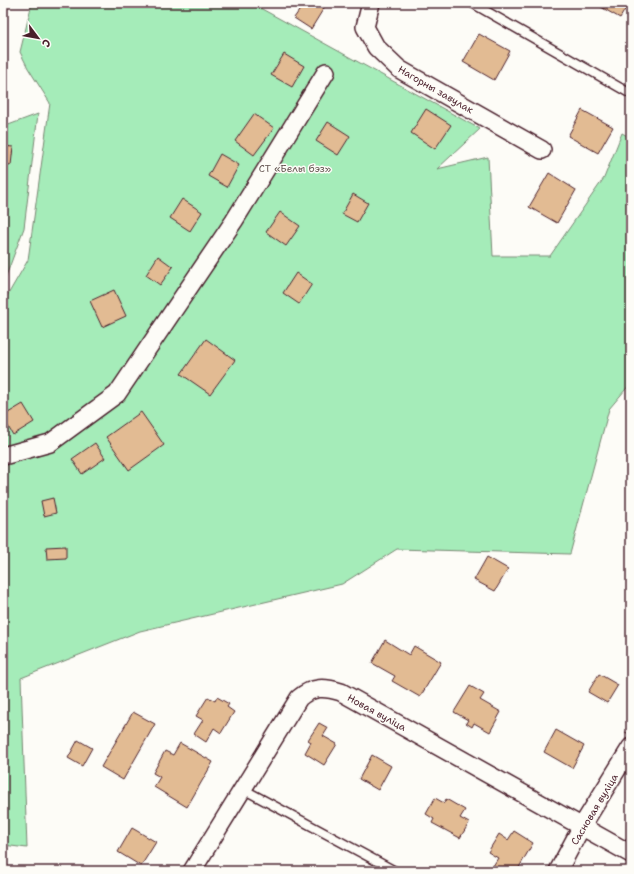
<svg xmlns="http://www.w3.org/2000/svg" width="634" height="874" viewBox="0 0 634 874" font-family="'Shantell Sans',sans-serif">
  <rect width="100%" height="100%" fill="#fdfcf7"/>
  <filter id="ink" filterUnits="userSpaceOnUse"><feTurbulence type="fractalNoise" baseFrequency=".025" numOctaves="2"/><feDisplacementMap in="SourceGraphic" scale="8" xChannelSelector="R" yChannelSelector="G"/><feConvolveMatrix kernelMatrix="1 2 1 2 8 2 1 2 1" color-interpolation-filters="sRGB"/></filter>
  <g filter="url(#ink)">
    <!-- green -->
    <g fill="#a5ecb9" stroke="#788672">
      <polygon points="32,3 251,3 480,129 437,169 488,157 493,256 550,256 604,178 622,133 631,138 631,383 609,409 570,554 397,549 342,584 140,631 21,678 27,848 3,845 3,303 28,260 50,103 28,68 20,52"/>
      <polygon points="38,114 24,228 3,284 3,127"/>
    </g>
    <!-- building -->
    <g fill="#e2bb93" stroke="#4a1f2b">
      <polygon points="293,3 327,3 311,29 294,18 301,8"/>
      <polygon points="594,3 629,3 620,18"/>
      <polygon points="479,34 510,51 494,80 463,62"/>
      <polygon points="284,54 304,66 292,87 271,75"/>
      <polygon points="426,109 451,125 435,149 411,133"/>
      <polygon points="582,110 613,127 598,153 568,136"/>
      <polygon points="254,114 274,128 254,155 235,141"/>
      <polygon points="328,122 350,136 338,155 316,141"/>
      <polygon points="3,146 13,147 11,165 3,164"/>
      <polygon points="220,154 239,165 227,187 208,176"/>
      <polygon points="549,173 576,190 557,223 529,207"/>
      <polygon points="353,194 368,203 357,222 342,214"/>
      <polygon points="182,199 202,212 190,231 170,218"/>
      <polygon points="280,212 300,226 286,246 266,232"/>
      <polygon points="158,256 173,267 160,285 146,275"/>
      <polygon points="296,273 312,284 299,304 283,293"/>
      <polygon points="114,290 126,316 102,327 90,301"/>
      <polygon points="206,339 235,360 210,394 181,374"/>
      <polygon points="23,404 34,422 13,435 3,418 3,416"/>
      <polygon points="141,412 164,445 129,470 106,437"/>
      <polygon points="95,443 105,458 82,474 72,459"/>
      <polygon points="53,498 56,513 44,516 41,501"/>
      <polygon points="66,546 66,558 47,559 46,547"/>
      <polygon points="487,557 508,569 495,591 474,580"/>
      <polygon points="385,640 409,655 414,646 441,662 420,697 392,681 395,676 372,663"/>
      <polygon points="599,674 618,685 607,703 588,692"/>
      <polygon points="470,686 484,694 480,700 501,712 490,732 474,723 472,727 466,723 468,720 454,712"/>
      <polygon points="208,697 215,701 217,697 229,704 227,707 234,712 221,733 214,728 206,742 194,734 203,720 196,716"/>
      <polygon points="133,712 155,724 123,780 101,767"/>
      <polygon points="319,723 328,728 323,736 337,744 324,765 305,753 311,742 308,740"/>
      <polygon points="556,730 584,746 572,768 544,752"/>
      <polygon points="78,740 92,748 82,766 68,758"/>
      <polygon points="180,743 213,762 187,807 154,787 160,777 153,773 165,751 173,755"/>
      <polygon points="372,755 391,766 378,790 359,779"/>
      <polygon points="435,798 444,803 446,799 465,810 460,818 469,823 460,838 432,823 434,819 426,814"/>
      <polygon points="132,828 156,842 141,866 118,852"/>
      <polygon points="514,831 533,843 517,871 502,871 493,866 498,858 488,852 499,834 508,840"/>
    </g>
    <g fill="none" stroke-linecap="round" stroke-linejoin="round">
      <defs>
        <g id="service">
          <polyline points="472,3 631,94"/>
          <polyline points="243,789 395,871"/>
        </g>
        <g id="minor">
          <polyline points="371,3 365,27 376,47 399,69 542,150"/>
          <polyline points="3,456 50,443 117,394 234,221 326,72"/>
          <path d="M192 871 299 698C313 686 325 687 341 692L631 854"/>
          <polyline points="558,871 582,826 631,747"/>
        </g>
      </defs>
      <!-- service casing -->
      <use href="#service" stroke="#4a1f2b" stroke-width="11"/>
      <!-- minor casing -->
      <use href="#minor" stroke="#4a1f2b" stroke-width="20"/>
      <!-- path -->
      <polyline stroke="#4a1f2b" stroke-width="2.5" stroke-dasharray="1 3" stroke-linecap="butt" points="626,733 631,725"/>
      <!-- service -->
      <use href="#service" stroke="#fdfcf7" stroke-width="8"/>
      <!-- minor -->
      <use href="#minor" stroke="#fdfcf7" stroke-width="17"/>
    </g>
  </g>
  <g text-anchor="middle" stroke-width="3" stroke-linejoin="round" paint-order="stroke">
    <!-- street labels -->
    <g font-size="10" fill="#4a1f2b" stroke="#fdfcf7">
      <text transform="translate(436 89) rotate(30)" y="4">Нагорны завулак</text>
      <text transform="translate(377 712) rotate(29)" y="4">Новая вуліца</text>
      <text transform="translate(594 809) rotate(-59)" y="4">Сасновая вуліца</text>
    </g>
    <!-- park labels -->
    <g font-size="10" fill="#61524e" stroke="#fdfcf7">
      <text x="295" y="172">СТ «Белы бэз»</text>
    </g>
  </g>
  <!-- margin -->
  <rect width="634" height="874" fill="none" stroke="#fdfcf7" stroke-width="16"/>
  <rect x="8" y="8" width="618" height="858" fill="none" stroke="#4a1f2b" stroke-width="1.5" filter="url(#ink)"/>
  <!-- north arrow -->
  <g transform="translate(38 38) rotate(122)" stroke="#fdfcf7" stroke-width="3" paint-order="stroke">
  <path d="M0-3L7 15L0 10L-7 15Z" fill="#4a1f2b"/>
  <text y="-6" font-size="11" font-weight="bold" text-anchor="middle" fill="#4a1f2b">С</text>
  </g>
</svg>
